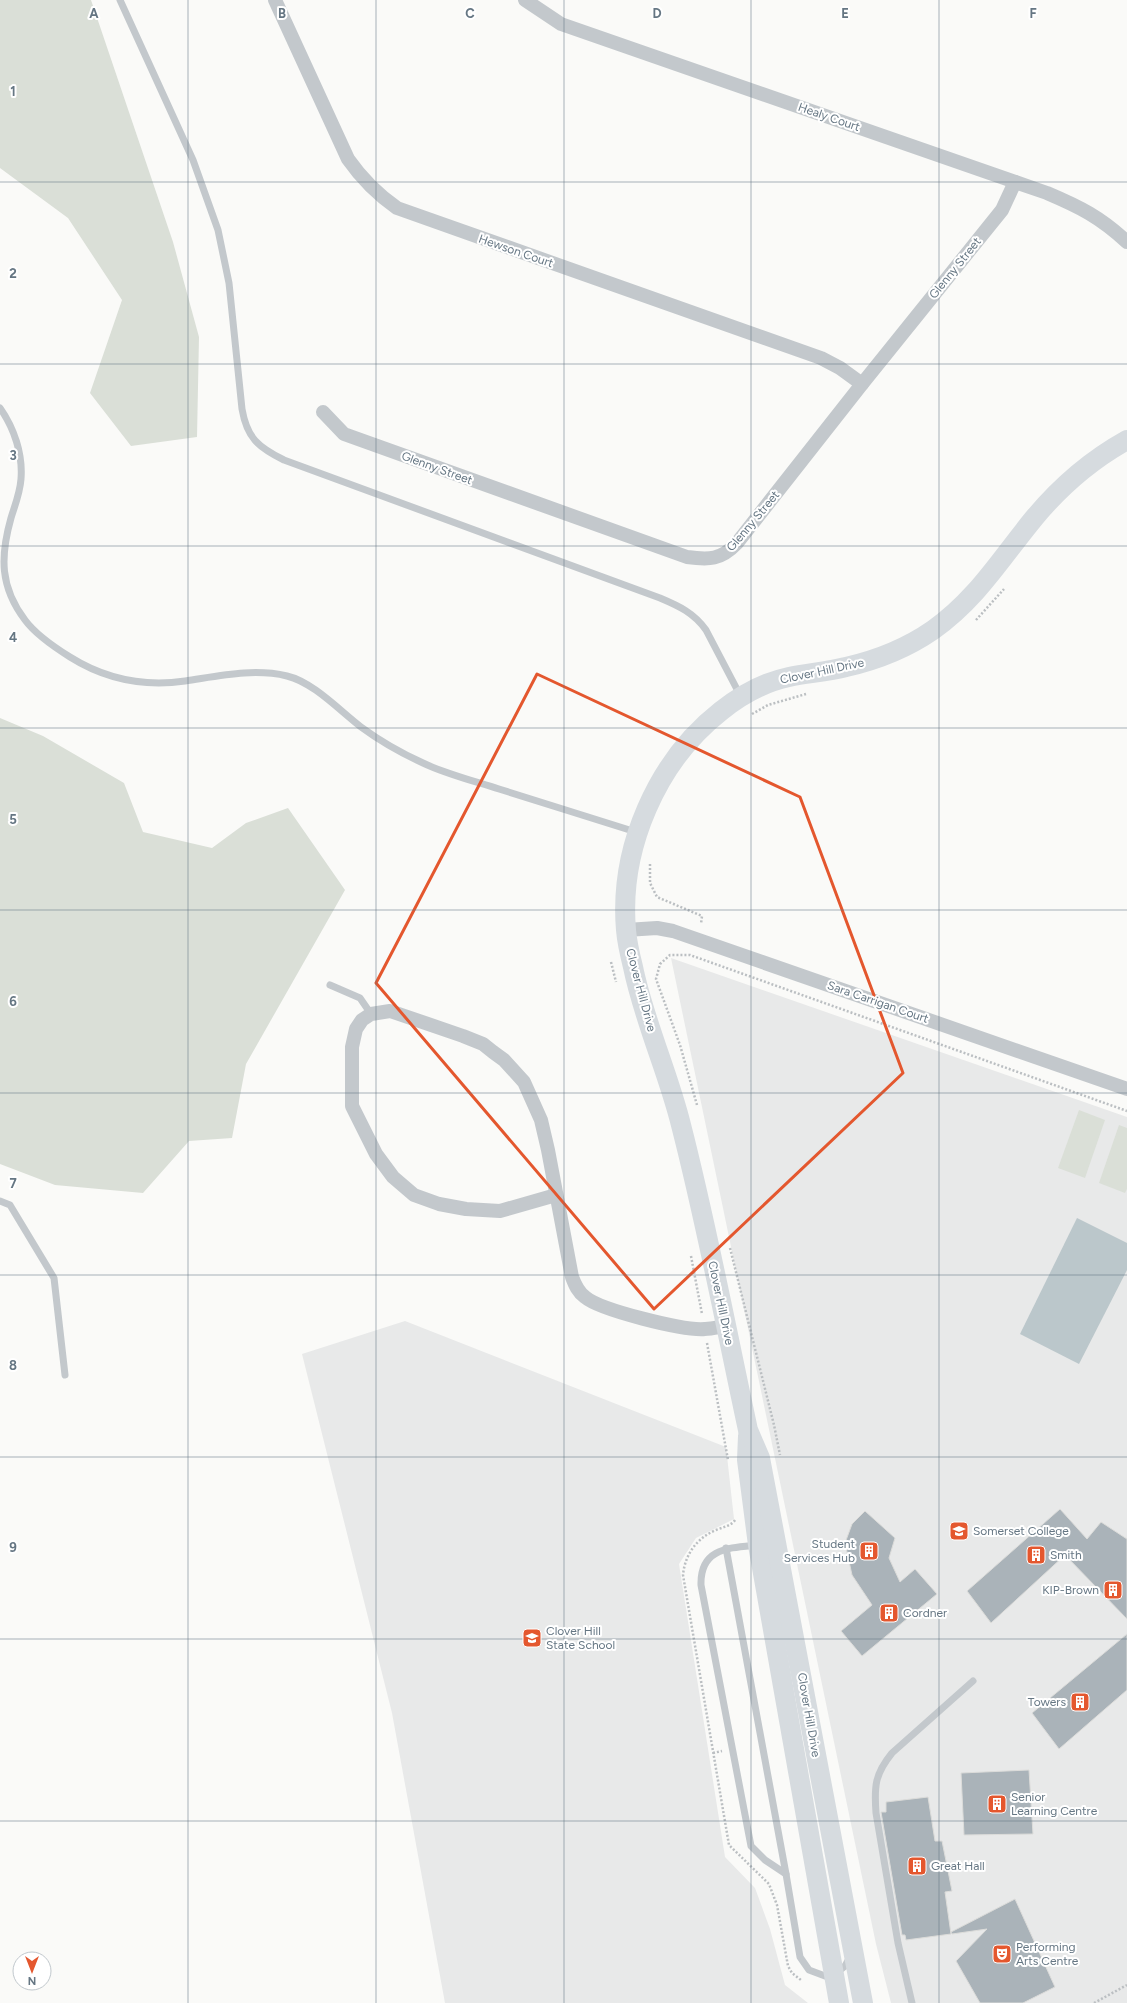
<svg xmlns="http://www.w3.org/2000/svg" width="1127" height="2003" viewBox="0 0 1127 2003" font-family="Figtree,sans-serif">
  <rect width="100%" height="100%" fill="#fafaf8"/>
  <!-- built -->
  <g fill="#e8e9e9">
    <polygon points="671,958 1127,1117 1127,2003 891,2003 876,1944"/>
    <polygon points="405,1321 726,1447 734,1519 696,1538 679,1564 725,1857 755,1888 770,1929 785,1985 808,2003 445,2003 392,1713 302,1354"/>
  </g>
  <!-- green -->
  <g fill="#dadfd7">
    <polygon points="0,0 91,0 173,242 199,337 197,437 131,446 90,393 122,300 68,218 0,168"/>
    <polygon points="0,718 43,736 124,783 143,832 212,848 246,823 288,808 345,890 246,1064 232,1138 189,1141 143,1193 55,1185 0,1164"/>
    <polygon points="1079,1110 1105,1120 1085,1178 1058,1168"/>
    <polygon points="1119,1125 1127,1128 1127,1189 1125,1193 1099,1183"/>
  </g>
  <!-- water -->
  <polygon fill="#bbc7cb" points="1077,1218 1127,1243 1127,1270 1079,1364 1020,1334"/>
  <!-- building -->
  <g fill="#aab3b9" stroke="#dcdcda">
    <polygon points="1060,1509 1087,1539 1101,1522 1127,1539 1127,1619 1065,1555 991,1623 967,1591"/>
    <polygon points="865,1511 895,1538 889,1558 900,1582 915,1569 937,1594 862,1656 841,1631 872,1605 852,1575 845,1543 852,1524"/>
    <polygon points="1127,1634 1127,1690 1059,1749 1032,1713"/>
    <polygon points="1029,1770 1033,1834 964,1835 961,1773"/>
    <polygon points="928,1797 935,1841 942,1841 952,1891 945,1892 951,1934 906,1940 905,1935 902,1935 881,1812 886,1812 886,1802"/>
    <polygon points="1015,1899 1055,1987 1023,2003 980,2003 956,1961 987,1929 952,1934 951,1932"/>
  </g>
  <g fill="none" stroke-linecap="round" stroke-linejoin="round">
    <!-- path -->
    <g stroke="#bbbfc2" stroke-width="2.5" stroke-dasharray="2 2" stroke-linecap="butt">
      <polyline points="976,620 1004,589"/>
      <polyline points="752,714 768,705 806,694"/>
      <polyline points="650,864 650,883 657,897 702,916 701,924"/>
      <polyline points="611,962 616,982"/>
      <polyline points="697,1105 680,1045 656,979 660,964 670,955 690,955 1127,1111"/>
      <polyline points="730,1248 774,1425 780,1455"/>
      <polyline points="691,1256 702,1314"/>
      <polyline points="707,1343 728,1460"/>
      <path d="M735 1520C731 1526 723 1527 716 1530 697 1538 685 1554 683 1575L729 1845 769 1884 777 1905 788 1966 792 1973 801 1980"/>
      <polyline points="713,1753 722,1751"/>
      <polyline points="1094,2003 1127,1985"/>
    </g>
    <!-- lane -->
    <g stroke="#c3c8cc" stroke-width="7">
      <path d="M120 0 193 160 218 230 229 283 242 409C247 438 258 447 284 460L660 598C679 606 694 613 706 630L740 695"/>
      <path d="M0 408C14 428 23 454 21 479 20 493 15 505 11 518 0 557 0 587 25 620 36 635 54 647 70 657 105 679 143 687 185 681 219 676 253 668 287 676 313 682 340 711 361 727 380 741 401 753 423 763 446 774 474 781 499 789 545 803 590 818 636 832"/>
      <polyline points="330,985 360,998 371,1014"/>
      <polyline points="0,1201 10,1205 54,1278 65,1375"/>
      <path d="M756 1545C727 1548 700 1549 701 1585L751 1846 765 1860 786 1874 800 1957 809 1970 825 1976 834 1975 845 1966 850 1957"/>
      <polyline points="726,1548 786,1874"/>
      <path d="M912 2003 898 1943 876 1813C874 1786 875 1774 892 1753L973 1681"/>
    </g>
    <!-- street -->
    <g stroke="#c3c8cc" stroke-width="14">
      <path d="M275 0 348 159C362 179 377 194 397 208L821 358 840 368 862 384"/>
      <path d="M525 0 561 24 1047 193C1080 207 1100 217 1127 242"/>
      <path d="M323 412 344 434 687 557C709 560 721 560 737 543L862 384 1002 210 1015 182"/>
      <polyline points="626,930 657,928 673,931 1127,1089"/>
      <path d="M556 1195 500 1211 466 1209 439 1204 414 1195 393 1177 376 1154 352 1106V1047L356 1029 362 1020 371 1014 390 1011 463 1036 483 1044 493 1052 504 1060 524 1082 541 1120 548 1150 572 1277C575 1285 578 1292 585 1297 600 1310 684 1331 705 1329 712 1329 719 1327 726 1326"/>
    </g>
    <!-- secondary -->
    <g stroke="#d6dbdf" stroke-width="20">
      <polyline points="748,1436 747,1460 758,1545 839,2003"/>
      <path d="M863 2003 760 1458 748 1430C726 1328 707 1226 681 1125 668 1072 644 1021 633 967 630 955 627 942 626 930 619 848 657 761 721 711 741 695 765 682 789 677 808 673 827 672 846 667 877 660 907 648 933 630 977 599 1001 558 1035 517 1061 486 1091 460 1127 440"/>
    </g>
  </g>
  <!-- marked area -->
  <path fill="none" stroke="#e4572e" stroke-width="3" stroke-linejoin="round" d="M537 674 800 797 903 1073 654 1309 376 983Z"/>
  <!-- grid -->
  <path fill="none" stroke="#657683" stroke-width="1" stroke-opacity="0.55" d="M188 0V2003M376 0V2003M564 0V2003M751 0V2003M939 0V2003M0 182H1127M0 364H1127M0 546H1127M0 728H1127M0 910H1127M0 1093H1127M0 1275H1127M0 1457H1127M0 1639H1127M0 1821H1127"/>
  <!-- icons -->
  <defs>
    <symbol id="school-square" viewBox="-11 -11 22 22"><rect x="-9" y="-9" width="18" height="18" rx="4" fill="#e4572e" stroke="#fff"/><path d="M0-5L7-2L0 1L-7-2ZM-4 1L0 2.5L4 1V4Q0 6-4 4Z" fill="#fff"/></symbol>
    <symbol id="building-square" viewBox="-11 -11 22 22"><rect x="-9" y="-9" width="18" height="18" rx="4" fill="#e4572e" stroke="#fff"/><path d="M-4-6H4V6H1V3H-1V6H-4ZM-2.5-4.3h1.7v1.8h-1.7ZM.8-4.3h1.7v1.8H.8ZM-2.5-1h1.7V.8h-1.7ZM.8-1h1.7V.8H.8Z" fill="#fff"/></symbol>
    <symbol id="theatre-square" viewBox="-11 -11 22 22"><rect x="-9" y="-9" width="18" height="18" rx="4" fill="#e4572e" stroke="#fff"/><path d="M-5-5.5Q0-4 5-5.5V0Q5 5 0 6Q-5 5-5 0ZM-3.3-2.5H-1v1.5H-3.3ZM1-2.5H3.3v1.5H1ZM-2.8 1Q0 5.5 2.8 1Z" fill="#fff"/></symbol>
  </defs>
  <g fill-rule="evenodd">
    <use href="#school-square" x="948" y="1520" width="22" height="22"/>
    <use href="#building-square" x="858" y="1540" width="22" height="22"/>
    <use href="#building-square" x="1025" y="1544" width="22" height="22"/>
    <use href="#building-square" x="1102" y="1579" width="22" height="22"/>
    <use href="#building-square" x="878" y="1602" width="22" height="22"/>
    <use href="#school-square" x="521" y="1627" width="22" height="22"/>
    <use href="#building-square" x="1069" y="1691" width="22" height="22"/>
    <use href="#building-square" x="986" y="1793" width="22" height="22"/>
    <use href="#building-square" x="906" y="1855" width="22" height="22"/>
    <use href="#theatre-square" x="991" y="1943" width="22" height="22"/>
  </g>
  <g text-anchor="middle" stroke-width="4" stroke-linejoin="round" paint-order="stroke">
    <!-- street labels -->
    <g font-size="12" fill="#657683" stroke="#fff">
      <text transform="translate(829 117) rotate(19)" y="4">Healy Court</text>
      <text transform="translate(516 251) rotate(19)" y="4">Hewson Court</text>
      <text transform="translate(955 268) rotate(-51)" y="4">Glenny Street</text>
      <text transform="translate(437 468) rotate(20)" y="4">Glenny Street</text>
      <text transform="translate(753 521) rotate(-50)" y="4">Glenny Street</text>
      <text transform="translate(822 671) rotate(-12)" y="4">Clover Hill Drive</text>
      <text transform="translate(641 990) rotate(75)" y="4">Clover Hill Drive</text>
      <text transform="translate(878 1002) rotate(19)" y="4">Sara Carrigan Court</text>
      <text transform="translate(721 1303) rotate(78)" y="4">Clover Hill Drive</text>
      <text transform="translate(809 1715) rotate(80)" y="4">Clover Hill Drive</text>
    </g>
    <!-- poi labels -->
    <g font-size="12" fill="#657683" stroke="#fff" text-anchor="start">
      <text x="973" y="1535">Somerset College</text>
      <text x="855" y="1548" text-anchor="end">Student<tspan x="855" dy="14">Services Hub</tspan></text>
      <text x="1050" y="1559">Smith</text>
      <text x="1099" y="1594" text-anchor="end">KIP-Brown</text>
      <text x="903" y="1617">Cordner</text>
      <text x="546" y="1635">Clover Hill<tspan x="546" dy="14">State School</tspan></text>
      <text x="1066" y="1706" text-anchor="end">Towers</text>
      <text x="1011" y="1801">Senior<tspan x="1011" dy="14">Learning Centre</tspan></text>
      <text x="931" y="1870">Great Hall</text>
      <text x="1016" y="1951">Performing<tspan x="1016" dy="14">Arts Centre</tspan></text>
    </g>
  </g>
  <g font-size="13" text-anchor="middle" font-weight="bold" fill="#657683" stroke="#fff" stroke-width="4" stroke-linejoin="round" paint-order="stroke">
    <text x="94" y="18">A</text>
    <text x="282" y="18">B</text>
    <text x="470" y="18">C</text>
    <text x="657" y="18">D</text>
    <text x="845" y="18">E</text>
    <text x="1033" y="18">F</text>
    <text x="13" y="96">1</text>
    <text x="13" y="278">2</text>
    <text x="13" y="460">3</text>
    <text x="13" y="642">4</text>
    <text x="13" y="824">5</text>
    <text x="13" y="1006">6</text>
    <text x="13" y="1188">7</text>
    <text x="13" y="1370">8</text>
    <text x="13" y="1552">9</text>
  </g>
  <!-- north arrow -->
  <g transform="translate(32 1971) rotate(180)"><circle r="19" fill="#ffffff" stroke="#c1c8cd"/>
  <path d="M0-3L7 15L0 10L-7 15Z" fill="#e4572e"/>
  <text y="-6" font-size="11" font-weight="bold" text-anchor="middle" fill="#657683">N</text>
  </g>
</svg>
